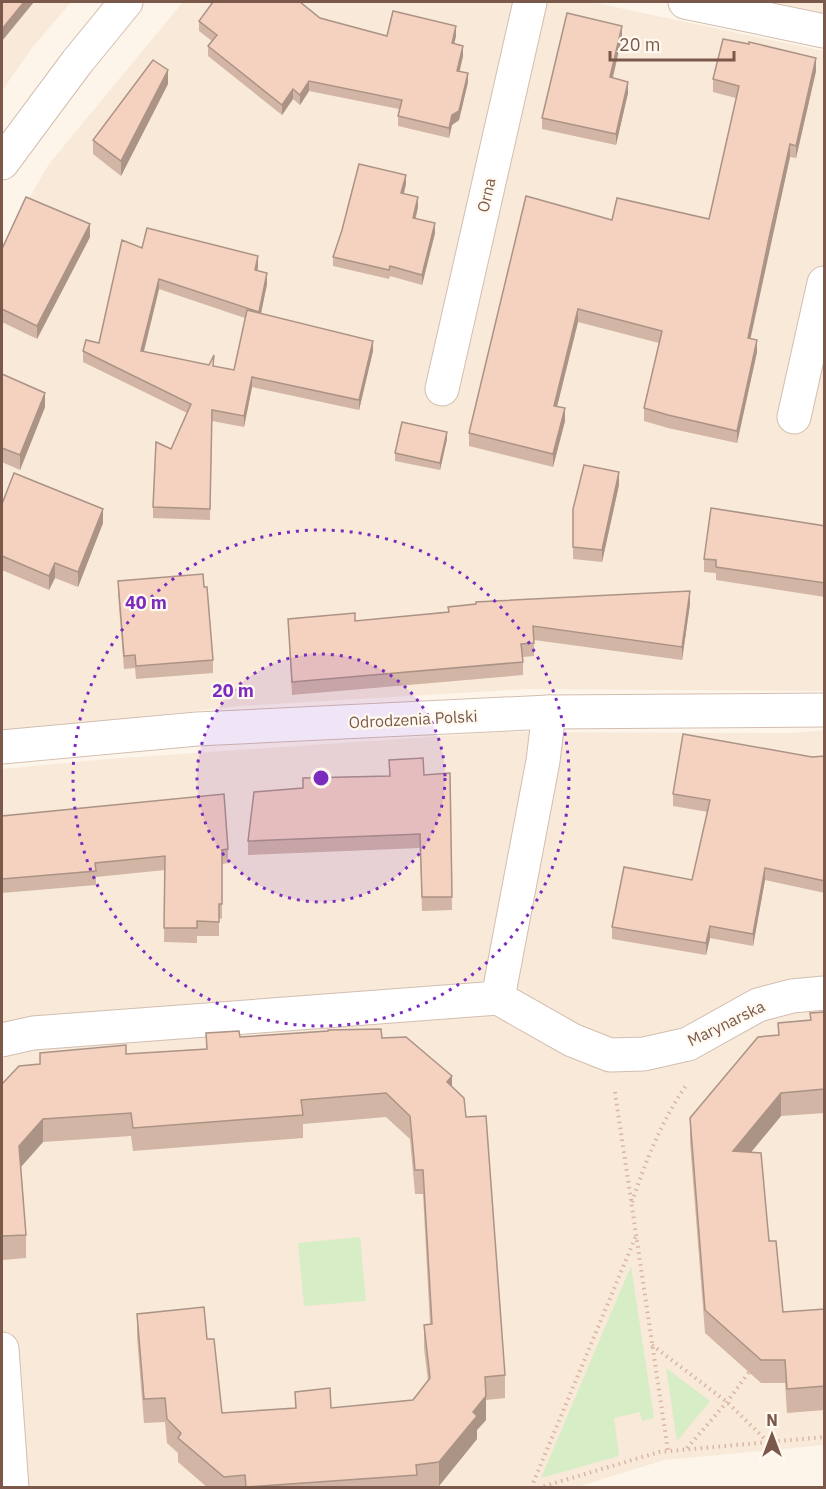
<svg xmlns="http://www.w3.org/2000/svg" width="826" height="1489" viewBox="0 0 826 1489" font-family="'IBM Plex Sans',sans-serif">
  <rect width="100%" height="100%" fill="#fdf5e9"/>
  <!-- residential -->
  <g fill="#f8e9d9">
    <polygon points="2,2 71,2 31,49 2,91"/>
    <polygon points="183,2 591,2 824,51 824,691 526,689 240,706 2,732 2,245 49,164"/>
    <polygon points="739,2 824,2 824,18"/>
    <polygon points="824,730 824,1445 664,1460 577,1487 2,1488 2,769 108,759 499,732 793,733"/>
  </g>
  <!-- green -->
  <g fill="#d7edc6">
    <polygon points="360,1237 366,1301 304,1306 298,1243"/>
    <polygon points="631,1266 654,1418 642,1421 640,1412 614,1418 619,1456 541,1478"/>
    <polygon points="666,1368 710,1401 677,1441"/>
  </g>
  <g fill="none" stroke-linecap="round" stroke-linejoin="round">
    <defs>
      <g id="minor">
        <polyline points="685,2 824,31"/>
        <polyline points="2,163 77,62 126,2"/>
        <polyline points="442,389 530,2"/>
        <polyline points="794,417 824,283"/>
        <polyline points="2,747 197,729 549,712 824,710"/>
        <polyline points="498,998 572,1040 610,1055 644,1054 688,1044 758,1005 792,996 824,993"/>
        <polyline points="2,1040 33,1033 498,998 543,761 549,712"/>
        <polyline points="2,1349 12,1488"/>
      </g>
    </defs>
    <!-- minor casing -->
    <use href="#minor" stroke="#d3beb0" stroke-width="35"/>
    <!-- path -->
    <g stroke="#dab5a1" stroke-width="4" stroke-dasharray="1.5 4.5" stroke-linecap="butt">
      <polyline points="615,1092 668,1451"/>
      <path d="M632 1202C646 1160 662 1120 687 1084"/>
      <polyline points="652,1345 727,1402 767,1441"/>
      <polyline points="687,1448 727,1402 749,1372"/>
      <polyline points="531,1488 636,1236"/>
      <polyline points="538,1488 659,1452 824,1437"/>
    </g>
    <!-- minor -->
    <use href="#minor" stroke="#fff" stroke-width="33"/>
  </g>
  <!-- wall -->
  <g fill="#d2b5a4" fill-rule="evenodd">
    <polygon points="320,18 387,36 456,36 454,44 463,56 460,71 468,82 459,120 452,125 449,138 398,126 398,116 399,109 309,91 300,105 293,99 282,115 208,56 208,46 212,41 199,31 199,21"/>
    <polygon points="622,37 613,78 628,93 616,145 542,129 542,118"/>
    <polygon points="816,71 796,158 790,157 769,251 750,338 757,352 737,443 668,428 644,421 644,408 659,343 578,322 557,406 565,421 553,467 469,446 469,433 612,220 709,219 736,98 713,92 713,79"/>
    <polygon points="168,84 121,176 93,154 93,140"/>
    <polygon points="406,184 404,194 418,207 416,218 435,233 422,285 390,276 389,279 333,266 333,257"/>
    <polygon points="90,237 37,339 2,322 2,249"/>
    <path d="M142 248 258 267 257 271 267 284 261 313 373 351 359 410 252 387 244 427 212 421 210 520 153 518V507L171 449 187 413 83 362V351L99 343ZM159 289 245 318 234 370 144 352Z"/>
    <polygon points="2,374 45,407 20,470 2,462"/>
    <polygon points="447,439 440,470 395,461 395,453"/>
    <polygon points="619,485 602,562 573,559 573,509"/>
    <polygon points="2,504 103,523 78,587 55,578 49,590 2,570"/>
    <polygon points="825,526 825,597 716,580 716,573 704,572 704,559"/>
    <polygon points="118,581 213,660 213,673 136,679 135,668 124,669 118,594"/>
    <polygon points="690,604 682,660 534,640 534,656 523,657 523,675 292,695 288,619 355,621 448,612 448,607"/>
    <polygon points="825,756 825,893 765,880 753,946 710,938 706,955 612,939 612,927 692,880 708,812 673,806 673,794 812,757"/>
    <polygon points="389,760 424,775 450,773 452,910 422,911 420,848 248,855 248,841 303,788 389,776"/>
    <polygon points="2,816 228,849 228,863 222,864 222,919 219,918 219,936 197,936 197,943 164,942 165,870 96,877 96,885 2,893"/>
    <polygon points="825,1012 825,1113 781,1116 751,1152 783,1312 825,1309 825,1410 787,1413 785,1383 761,1383 705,1333 690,1142 690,1118 778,1035 778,1023 810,1020 810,1013"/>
    <polygon points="206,1033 240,1037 382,1038 452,1087 466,1117 505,1375 505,1398 486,1400 486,1420 477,1430 477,1439 439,1486 421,1488 208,1488 178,1462 178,1453 167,1443 165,1422 144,1423 137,1337 137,1314 207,1339 222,1413 295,1408 295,1392 331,1408 413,1400 428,1381 424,1348 424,1325 430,1324 423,1194 415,1194 410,1139 386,1117 303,1124 303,1138 133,1151 131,1136 43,1142 21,1167 26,1235 26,1258 2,1260 2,1084 40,1064 126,1054 206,1049"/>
  </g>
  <!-- shaded-wall -->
  <g fill="#ab9386">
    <polygon points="24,2 34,2 2,41 2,29"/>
    <polygon points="456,26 456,36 452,53 452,43"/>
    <polygon points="622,26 622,37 610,88 610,77"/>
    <polygon points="463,46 463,56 457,80 457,71"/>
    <polygon points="816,58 816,71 796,158 796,146"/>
    <polygon points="168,70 168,84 121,176 121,161"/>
    <polygon points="468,73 468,82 459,120 452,125 449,138 449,128 452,115"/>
    <polygon points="309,81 309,91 300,105 300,95"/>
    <polygon points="628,82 628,93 616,145 616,134"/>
    <polygon points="293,89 293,99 282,115 282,105"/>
    <polygon points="790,144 790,157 748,350 748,338"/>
    <polygon points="406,175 406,184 401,203 401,193"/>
    <polygon points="418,197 418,207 413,227 413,218"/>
    <polygon points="435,223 435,233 422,285 422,275"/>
    <polygon points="90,224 90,237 37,339 37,326"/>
    <polygon points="258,256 258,267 255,280 255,270"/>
    <polygon points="267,273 267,284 259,323 259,312"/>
    <polygon points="159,279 159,289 141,362 141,351"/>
    <polygon points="578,309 578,322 554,419 554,406"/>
    <polygon points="757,340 757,352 737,443 737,431"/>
    <polygon points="373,341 373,351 359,410 359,400"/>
    <polygon points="252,377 252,387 244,427 244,416"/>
    <polygon points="45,393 45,407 20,470 20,455"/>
    <polygon points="565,408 565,421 553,467 553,454"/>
    <polygon points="447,432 447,439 440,470 440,463"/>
    <polygon points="619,472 619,485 602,562 602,550"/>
    <polygon points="103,509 103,523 78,587 78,572"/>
    <polygon points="55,563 55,578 49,590 49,576"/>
    <polygon points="690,591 690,604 682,660 682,647"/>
    <polygon points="765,868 765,880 753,946 753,934"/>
    <polygon points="710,926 710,938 706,955 706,943"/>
    <polygon points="452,1076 452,1099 447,1082"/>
    <polygon points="781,1093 781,1116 733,1174 733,1151"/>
    <polygon points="43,1119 43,1142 19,1169 19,1146"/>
    <polygon points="486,1396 486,1420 477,1430 477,1439 439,1486 439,1462 473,1412"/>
  </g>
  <!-- building -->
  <g fill="#f4d2bf" stroke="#ab9386" stroke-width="1.5">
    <polygon points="2,2 24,2 2,29"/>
    <polygon points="213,2 300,2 320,18 387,36 393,11 456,26 452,43 463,46 457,71 468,73 459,111 452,115 449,128 398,116 402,100 309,81 300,95 293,89 282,105 208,46 217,35 199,21"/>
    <polygon points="567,13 622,26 610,77 628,82 616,134 542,118"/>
    <polygon points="723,39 749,44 749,42 816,58 796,146 790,144 769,238 748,338 757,340 737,431 668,415 644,408 662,331 578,309 554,406 565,408 553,454 469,433 526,196 612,220 617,198 709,219 739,86 713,79"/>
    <polygon points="153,60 168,70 121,161 93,140"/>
    <polygon points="359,164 406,175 401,193 418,197 413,218 435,223 422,275 390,266 389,270 333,257 342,230"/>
    <polygon points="26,197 90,224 37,326 2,309 2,249"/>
    <polygon points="147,228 258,256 255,270 267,273 259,312 159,279 141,351 209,365 214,355 213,366 234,370 247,310 373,341 359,400 252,377 244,416 212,410 210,509 153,507 156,442 171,449 191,404 83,351 86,340 99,343 122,240 142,248"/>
    <polygon points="2,374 45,393 20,455 2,448"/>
    <polygon points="402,422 447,432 440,463 395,453"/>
    <polygon points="584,465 619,472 602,550 573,547 573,509"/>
    <polygon points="14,473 103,509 78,572 55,563 49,576 2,556 2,504"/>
    <polygon points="711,508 825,526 825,583 716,567 716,560 704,559"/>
    <polygon points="203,574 204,587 207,587 213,660 136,666 135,655 124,656 118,581"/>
    <polygon points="690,591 682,647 533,626 534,643 521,644 523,662 292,682 288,619 355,613 355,621 449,612 448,607 476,604 476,602"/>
    <polygon points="683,734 812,757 825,756 825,881 765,868 753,934 710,926 706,943 612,927 624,867 692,880 710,800 673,794"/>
    <polygon points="423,758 424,775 450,773 452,897 422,897 420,834 248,841 254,792 303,788 303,778 390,776 389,760"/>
    <polygon points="224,794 228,849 222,850 222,904 219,904 219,922 197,921 197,928 164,928 165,856 95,863 96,871 2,879 2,816"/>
    <polygon points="825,1012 825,1089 781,1093 733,1151 761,1153 769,1241 776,1241 783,1312 825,1309 825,1386 787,1389 785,1360 761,1360 705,1310 690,1118 758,1037 779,1035 778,1023 811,1020 810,1013"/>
    <polygon points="381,1029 382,1038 406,1037 452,1076 447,1082 464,1098 466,1117 486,1116 505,1375 485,1377 486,1396 473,1412 477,1416 439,1462 416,1465 417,1475 246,1487 245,1475 224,1477 178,1438 181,1433 167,1419 165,1398 144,1399 137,1314 204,1307 207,1339 214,1339 222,1413 296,1408 295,1392 330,1388 331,1408 413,1400 430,1378 424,1325 432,1324 423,1170 415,1170 410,1116 386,1093 301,1100 303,1115 133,1128 131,1113 43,1119 19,1146 26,1235 2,1236 2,1084 19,1066 40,1064 40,1053 126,1045 126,1054 207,1049 206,1033 239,1031 240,1037 328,1031 328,1030"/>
  </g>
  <!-- distance rings -->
  <circle cx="321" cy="778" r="124" fill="#7b2cbf" fill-opacity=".12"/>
  <g fill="none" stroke="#7b2cbf" stroke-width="3" stroke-dasharray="3 6">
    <circle cx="321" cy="778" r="124"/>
    <circle cx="321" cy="778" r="248"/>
  </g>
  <g text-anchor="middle" stroke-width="4.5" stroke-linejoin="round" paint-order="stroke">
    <!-- street labels -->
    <g font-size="16" fill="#7a594a" stroke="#fff9f0">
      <text transform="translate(486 195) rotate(-77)" y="6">Orna</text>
      <text transform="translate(413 719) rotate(-3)" y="6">Odrodzenia Polski</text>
      <text transform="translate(726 1023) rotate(-26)" y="6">Marynarska</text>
    </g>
  </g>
  <circle cx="321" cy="778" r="9" fill="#7b2cbf" stroke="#fff9f0" stroke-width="3"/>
  <g font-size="18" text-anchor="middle" font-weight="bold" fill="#7b2cbf" stroke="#fff9f0" stroke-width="4.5" stroke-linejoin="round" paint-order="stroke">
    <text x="146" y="609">40 m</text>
    <text x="233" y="697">20 m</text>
  </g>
  <!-- border -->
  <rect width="826" height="1489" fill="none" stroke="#7a594a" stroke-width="6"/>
  <!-- north arrow -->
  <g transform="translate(772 1435)" stroke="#fff9f0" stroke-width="4.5" paint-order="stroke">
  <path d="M0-4.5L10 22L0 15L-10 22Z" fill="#7a594a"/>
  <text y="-9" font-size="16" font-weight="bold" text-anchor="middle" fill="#7a594a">N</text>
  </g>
  <!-- scale -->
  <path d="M610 51v9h124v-9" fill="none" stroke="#7a594a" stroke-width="3"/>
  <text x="619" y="51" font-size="18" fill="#7a594a" stroke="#fff9f0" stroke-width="4.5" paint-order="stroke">20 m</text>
</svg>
